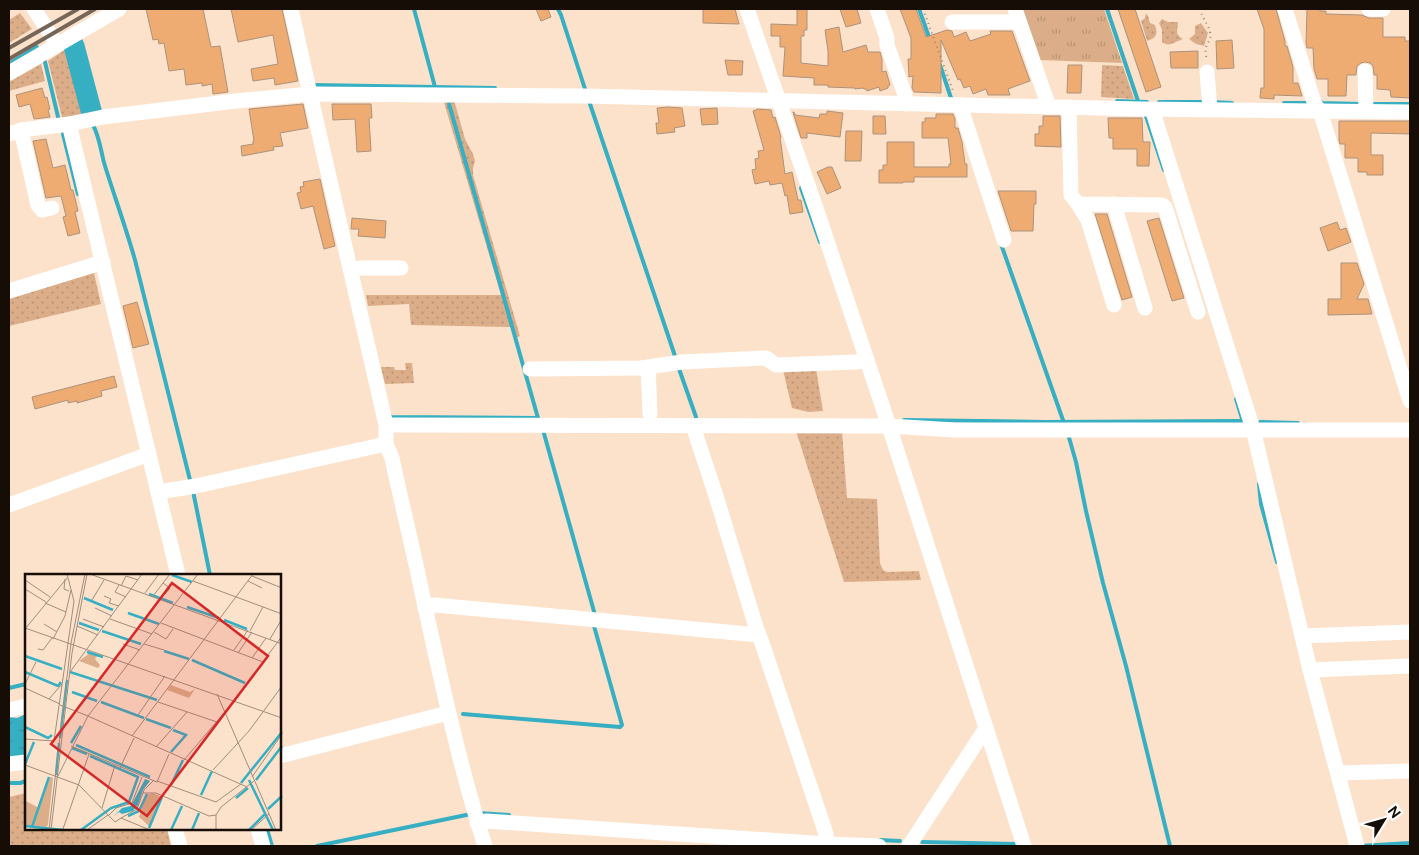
<svg xmlns="http://www.w3.org/2000/svg" width="1419" height="855" viewBox="0 0 1419 855" font-family="'Public Sans',sans-serif">
  <defs>
    <pattern id="grass-dots" width="8" height="8" patternUnits="userSpaceOnUse" patternTransform="scale(1.25)"><rect width="8" height="8" fill="#dbae89"/><path d="M2 2h.1M6 6h.1" fill="none" stroke="#bb9475" stroke-width="1.8" stroke-linecap="round"/></pattern>
    <pattern id="park-tufts" width="24" height="20" patternUnits="userSpaceOnUse" patternTransform="scale(1.25)"><rect width="24" height="20" fill="#dbae89"/><path d="M3 7l-1-3M5 7V3M7 7l1-3M15 17l-1-3M17 17v-4M19 17l1-3" fill="none" stroke="#bb9475"/></pattern>
    <pattern id="water-ripples" width="26" height="14" patternUnits="userSpaceOnUse" patternTransform="scale(1.25)"><rect width="26" height="14" fill="#36afc3"/><path d="M2 4q2-2 4 0t4 0M15 11q2-2 4 0t4 0" fill="none" stroke="#2f95a6"/></pattern>
  </defs>
  <rect width="100%" height="100%" fill="#fde2cb"/>
  <!-- grass -->
  <g fill="url(#grass-dots)">
    <polygon points="20,13 32,29 9,43 9,20"/>
    <path d="M1146 13 1148 16 1150 23 1155 25C1158 34 1157 38 1147 41L1141 21 1145 18Z"/>
    <path d="M1162 19 1168 22H1178C1178 30 1174 34 1183 39 1176 41 1169 48 1162 42V30L1159 23Z"/>
    <polygon points="1201,23 1208,33 1204,46 1196,44 1189,39 1195,34 1195,26"/>
    <polygon points="69,47 87,115 63,121 48,61"/>
    <polygon points="41,64 45,81 9,91 9,82"/>
    <polygon points="1102,65 1123,66 1134,99 1101,97"/>
    <polygon points="443,99 454,100 465,139 473,154 475,161 473,168 473,175 520,336 515,338 512,327 411,325 409,304 368,306 366,295 501,295"/>
    <polygon points="94,273 101,304 9,326 9,299"/>
    <polygon points="405,363 412,363 414,383 385,384 381,367 394,367 395,370 406,370"/>
    <polygon points="816,369 823,411 808,412 792,408 783,370"/>
    <polygon points="796,431 842,431 847,498 877,499 880,563 883,570 887,572 919,571 921,580 844,582"/>
    <polygon points="26,793 26,829 167,829 171,846 9,846 9,797"/>
  </g>
  <!-- park -->
  <polygon fill="url(#park-tufts)" points="1022,9 1104,9 1122,63 1039,60"/>
  <!-- water -->
  <polygon fill="url(#water-ripples)" points="26,714 26,755 9,757 9,717 17,718"/>
  <g fill="none" stroke-linecap="round" stroke-linejoin="round">
    <!-- stream -->
    <g stroke="#36afc3" stroke-width="4">
      <polyline points="414,9 435,87"/>
      <polyline points="558,9 561,15 586,92"/>
      <polyline points="919,9 930,40"/>
      <polyline points="1107,9 1138,101"/>
      <polyline points="45,62 59,121"/>
      <polyline points="9,64 37,47"/>
      <polyline points="940,65 951,98 953,100"/>
      <polyline points="313,85 495,88"/>
      <polyline points="589,101 676,359"/>
      <polyline points="1117,101 1147,102"/>
      <polyline points="1320,101 1322,103 1362,104"/>
      <polyline points="1159,102 1205,102"/>
      <polyline points="1212,102 1232,103"/>
      <polyline points="1284,103 1310,103"/>
      <polyline points="449,104 538,418"/>
      <polyline points="1369,104 1410,104"/>
      <polyline points="1145,113 1164,170"/>
      <path d="M93 125C100 138 101 153 105 166 115 198 126 228 135 260L191 484"/>
      <polyline points="63,134 78,194"/>
      <polyline points="801,188 820,242"/>
      <polyline points="1001,244 1064,423"/>
      <polyline points="678,366 696,417"/>
      <polyline points="1236,399 1243,422"/>
      <polyline points="390,416 390,417 537,418"/>
      <polyline points="904,420 1045,422 1242,421"/>
      <polyline points="1260,422 1298,423"/>
      <polyline points="543,430 595,615"/>
      <polyline points="1068,434 1076,462 1086,511 1103,583 1126,666 1170,846"/>
      <polyline points="1259,484 1261,504 1277,562"/>
      <polyline points="193,491 210,575"/>
      <polyline points="9,688 26,684"/>
      <polyline points="463,714 620,727 622,725 594,626"/>
      <polyline points="9,783 20,783 26,781"/>
      <polyline points="478,813 509,815"/>
      <polyline points="267,829 272,846"/>
      <polyline points="880,840 900,841"/>
      <polyline points="922,842 1017,844 1020,846"/>
      <polyline points="317,846 471,814"/>
      <polyline points="1360,846 1410,843"/>
    </g>
    <!-- river -->
    <polyline stroke="#36afc3" stroke-width="21" points="74,46 92,114"/>
  </g>
  <!-- building -->
  <g fill="#eeac73" stroke="#ab927d">
    <polygon points="146,9 203,9 211,47 220,46 228,92 213,94 212,84 202,86 202,83 186,85 184,69 169,71 164,43 159,44 158,39 153,40"/>
    <polygon points="231,9 282,9 298,81 275,85 274,78 253,81 251,69 278,64 273,35 238,42"/>
    <polygon points="536,9 548,9 551,17 541,21"/>
    <polygon points="703,9 735,9 739,24 703,23"/>
    <polygon points="797,9 807,9 807,30 804,30 804,36 801,36 801,63 828,66 828,51 825,30 839,27 843,52 866,45 868,52 880,52 882,59 882,72 886,71 890,85 888,86 888,88 880,91 879,87 867,91 866,89 864,89 863,88 855,89 855,88 828,87 828,85 814,85 814,78 783,76 785,47 780,47 780,36 771,36 771,24 797,25"/>
    <polygon points="840,9 857,9 861,23 846,27"/>
    <polygon points="900,9 916,9 926,37 947,30 952,31 954,37 966,32 970,41 991,34 990,31 1012,31 1030,81 1008,89 1010,95 988,95 986,89 973,94 970,86 964,88 960,79 958,80 941,40 941,93 914,92 912,88 913,76 909,77 908,59 911,59 911,38"/>
    <polygon points="1118,9 1135,9 1161,87 1146,92"/>
    <polygon points="1257,9 1276,9 1285,41 1285,46 1287,46 1293,67 1293,83 1298,83 1302,96 1274,95 1274,99 1260,98 1261,88 1264,88 1264,29"/>
    <polygon points="1307,9 1320,9 1320,11 1326,11 1326,14 1362,15 1369,18 1383,18 1383,37 1405,37 1405,41 1410,41 1410,98 1391,97 1390,90 1377,89 1377,75 1374,75 1373,66 1370,63 1365,62 1361,63 1357,66 1356,75 1347,75 1346,96 1328,96 1328,79 1317,79 1314,69 1313,48 1307,48 1306,43"/>
    <polygon points="1232,40 1234,68 1217,69 1216,41"/>
    <polygon points="1198,51 1198,68 1171,68 1170,52"/>
    <polygon points="725,60 743,61 742,75 728,75"/>
    <polygon points="1068,65 1082,65 1081,93 1067,93"/>
    <polygon points="42,88 45,98 47,97 50,109 48,110 50,117 34,119 30,104 19,107 16,95"/>
    <polygon points="303,104 308,128 280,133 283,146 273,147 274,150 242,156 241,146 253,144 253,141 254,141 249,109"/>
    <polygon points="332,104 371,104 372,118 369,118 371,151 357,152 355,119 333,120"/>
    <polygon points="668,107 682,108 685,126 674,128 675,132 657,134 656,123 659,123 657,108"/>
    <polygon points="717,108 718,124 702,125 700,109"/>
    <polygon points="758,109 771,110 773,118 775,117 781,137 780,137 785,174 792,172 798,200 801,200 803,212 790,214 787,195 785,196 782,183 770,185 769,181 755,184 752,170 756,169 755,159 759,158 758,151 764,150 753,111"/>
    <polygon points="827,111 843,113 840,137 807,133 807,138 801,138 793,112 794,112 795,115 819,118 820,114 827,114"/>
    <polygon points="936,114 953,114 955,119 955,128 958,128 962,142 965,164 967,164 967,177 914,177 914,182 903,182 903,183 879,183 879,170 883,170 883,165 887,165 887,142 914,142 914,167 949,167 949,164 951,164 948,138 922,138 922,122 925,122 925,118 936,118"/>
    <polygon points="873,116 885,116 886,134 873,134"/>
    <polygon points="1043,116 1060,116 1061,147 1035,146 1035,134 1039,134 1039,126 1043,126"/>
    <polygon points="1108,118 1142,118 1143,142 1150,142 1149,166 1137,166 1137,149 1113,149 1113,138 1109,138"/>
    <polygon points="1339,121 1410,121 1410,134 1371,133 1371,155 1383,155 1383,175 1367,175 1367,172 1358,172 1358,158 1345,158 1345,144 1340,144 1339,140"/>
    <polygon points="846,131 862,131 861,161 845,161"/>
    <polygon points="46,139 53,168 65,165 71,190 73,190 78,211 75,212 80,233 68,236 63,217 66,216 61,196 46,198 33,141"/>
    <polygon points="828,167 832,167 841,188 827,194 817,172"/>
    <polygon points="320,179 335,246 324,249 313,206 301,209 297,193 301,192 300,187 304,186 303,182"/>
    <polygon points="998,191 1036,191 1036,204 1034,204 1033,231 1011,231"/>
    <polygon points="1095,214 1107,214 1132,297 1122,300"/>
    <polygon points="352,218 386,221 385,238 358,236 359,229 351,229"/>
    <polygon points="1159,218 1184,298 1172,301 1147,221"/>
    <polygon points="1337,222 1340,230 1346,228 1351,242 1328,251 1320,228"/>
    <polygon points="1341,263 1357,263 1364,284 1357,299 1368,299 1372,314 1328,315 1328,299 1341,299"/>
    <polygon points="137,302 149,344 133,348 123,306"/>
    <polygon points="114,376 117,387 101,391 102,396 77,403 77,401 68,403 68,400 35,409 32,397"/>
  </g>
  <g fill="none" stroke-linecap="round" stroke-linejoin="round">
    <!-- path -->
    <g stroke="#998676" stroke-width="2" stroke-dasharray="1 4" stroke-linecap="butt">
      <polyline points="923,9 953,91"/>
      <path d="M1200 9C1202 18 1208 24 1210 32 1212 38 1208 42 1206 47 1205 51 1206 56 1207 60"/>
    </g>
    <!-- minor -->
    <g stroke="#fff" stroke-width="15">
      <polyline points="34,9 57,44"/>
      <polyline points="747,9 818,214 889,426 1024,846"/>
      <polyline points="877,9 887,38 887,45 905,95 906,104"/>
      <polyline points="1015,9 1049,107"/>
      <polyline points="1285,9 1313,99 1316,106 1320,111 1410,401"/>
      <polyline points="1369,9 1383,9"/>
      <polyline points="952,22 1019,22"/>
      <polyline points="1365,71 1366,111"/>
      <polyline points="1207,72 1210,109"/>
      <polyline points="9,73 119,9"/>
      <polyline points="960,105 1004,240"/>
      <polyline points="1069,107 1071,195 1078,204 1162,205 1165,207 1198,312"/>
      <polyline points="1152,109 1253,429 1310,670 1357,846"/>
      <polyline points="69,124 178,575"/>
      <polyline points="21,130 38,205 42,210 52,208"/>
      <polyline points="9,134 21,130 69,124 103,117 236,101 310,94 291,9"/>
      <polyline points="1078,204 1088,220 1114,305"/>
      <polyline points="1114,204 1145,308"/>
      <polyline points="351,270 360,268 401,268"/>
      <polyline points="9,291 103,262"/>
      <polyline points="648,367 650,414"/>
      <polyline points="530,369 641,368 682,362 766,358 776,365 856,362 867,360"/>
      <polyline points="386,425 889,426 955,430 1410,430"/>
      <polyline points="693,426 716,496 756,627 762,643 826,834 827,844"/>
      <polyline points="158,492 196,486 386,444"/>
      <polyline points="9,505 149,454"/>
      <polyline points="425,608 435,605 759,635"/>
      <polyline points="1302,636 1410,632"/>
      <polyline points="1310,670 1410,666"/>
      <polyline points="9,710 26,706"/>
      <polyline points="280,756 448,713"/>
      <polyline points="9,764 26,762"/>
      <polyline points="1338,773 1410,771"/>
      <polyline points="477,823 486,821 827,844 879,846"/>
      <polyline points="175,829 180,846"/>
      <polyline points="258,829 263,846"/>
      <path d="M485 846C458 761 440 675 421 588 412 544 401 501 392 458L386 444V425L310 94 584 96 1141 109 1410 112"/>
      <polyline points="909,846 986,728"/>
    </g>
    <!-- rail -->
    <g stroke="#766658" stroke-width="4">
      <polyline points="9,48 78,9"/>
      <polyline points="9,59 95,9"/>
    </g>
  </g>
  <!-- overview -->
  <g transform="translate(25 574)">
    <rect width="256" height="256" fill="#fde2cb"/>
    <path d="M65 79 72 82 70 85 75 91 73 94 54 87ZM146 111 165 118 170 115 164 124 142 116ZM25 203 28 204 23 251 19 255 0 252 1 227 14 234ZM128 219 137 223 124 252 114 243 121 221Z" fill="#dbae89"/>
    <path d="M120 205 125 207 118 216 113 231 108 237 97 240 94 238 88 243 97 234 106 232Z" fill="#36afc3"/>
    <path fill="none" stroke="#36afc3" stroke-width="2.5" d="M147 1 167 8M124 20 148 29M59 24 88 36M162 33 194 44M103 39 134 50M199 46 222 55M54 49 74 56M77 57 116 70M139 77 164 85M62 78 78 83M0 82 37 95M167 86 220 109M0 98 33 112 36 108M45 98 132 126M47 118 72 127M76 128 119 144M121 145 146 154M0 153 23 164 27 161M35 164 42 106M46 169 56 152M51 171 125 203M47 174 62 180M146 178 161 161 148 156M0 190 9 168M31 201 34 169M224 206 248 256M231 206 257 172M216 209 257 158M146 211 158 186M176 221 187 197M211 224 223 214M243 235 257 222M103 242 114 237 122 220M0 252 38 256M7 253 24 203M124 254 137 223M56 256 86 234 104 228 113 203 65 182M146 256 157 232M167 256 174 239M224 256 241 239"/>
    <path fill="none" stroke="#a08d7c" stroke-width="1" d="M65 0 257 70M173 0 63 142 222 213M227 2 257 14M40 5 39 15 44 17M0 6 25 23M168 7 257 40M223 7 237 14M138 9 145 14 140 20M94 11 90 18 101 23M96 12 101 2 113 6M0 15 21 28M120 19 134 0M79 22 86 25 84 29 94 32M128 22 145 0M67 26 79 6M20 29 41 38M70 34 87 42M58 45 79 53M85 45 127 60M136 49 238 88M19 50 32 58M52 52 73 61M0 54 257 144M0 55 42 4M225 57 238 33M129 58 141 65 148 55M28 65 40 42 46 16M245 65 257 45M98 70 115 76M119 70 139 76M13 75 18 76 27 64M209 76 223 56M213 79 227 58M227 84 241 64M45 98 117 0M0 110 11 88M0 114 35 130M192 120 251 256M24 125 37 110M133 128 192 148M113 141 140 102M107 162 228 0M0 165 29 167 49 27 42 0M46 172 132 208 144 180M131 173 162 138M159 186 210 126 257 62M0 191 54 211 90 248 96 244 125 256M95 194 109 164M188 196 224 157 257 112M33 202 63 142 35 131M227 203 257 160M132 207 191 228 216 210M118 219H131L184 242 191 241M77 234 90 191M84 241 91 234 107 229 117 203M96 244 112 235 119 216 128 207M38 255 64 180M24 256 46 69 60 0M26 256 47 79 62 0M62 256 83 241M191 256V241L196 233 229 207M226 256 244 240"/>
    <path fill="#d62828" fill-opacity="0.15" stroke="#d62828" stroke-width="2.5" d="M147 9 243 82 122 242 26 170Z"/>
    <rect width="256" height="256" fill="none" stroke="#150d06" stroke-width="2.5"/>
  </g>
  <!-- border -->
  <rect width="1419" height="855" fill="none" stroke="#150d06" stroke-width="20"/>
  <!-- north arrow -->
  <g transform="translate(1384 820) rotate(53)" stroke="#ffffff" stroke-width="4" paint-order="stroke">
  <path d="M0-4L9 19L0 12L-9 19Z" fill="#150d06"/>
  <text y="-8" font-size="14" font-weight="bold" text-anchor="middle" fill="#150d06">N</text>
  </g>
</svg>
